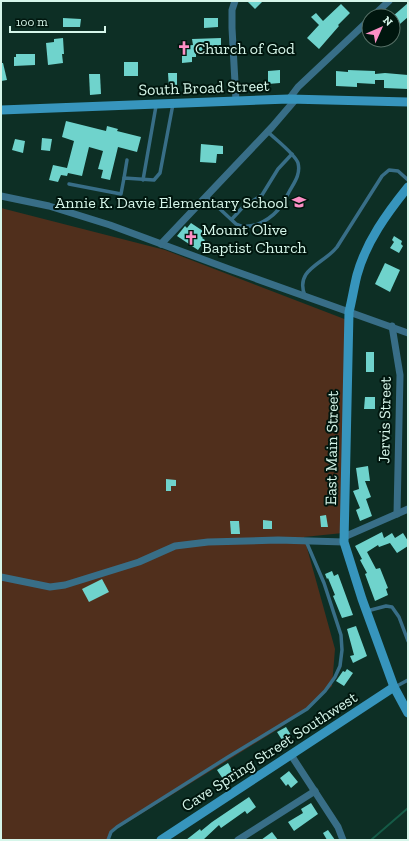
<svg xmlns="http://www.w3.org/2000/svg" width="409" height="841" viewBox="0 0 409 841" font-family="'Zilla Slab',serif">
  <rect width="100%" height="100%" fill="#0d2f25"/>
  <!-- green -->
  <polygon fill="#502f1c" points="1,208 165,250 347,320 343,533 304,537 335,649 332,686 313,704 280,728 110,833 109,840 1,840"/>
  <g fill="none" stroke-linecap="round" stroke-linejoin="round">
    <!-- stream -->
    <polyline stroke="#155b47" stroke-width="2" points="371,840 408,808"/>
  </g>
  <!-- building -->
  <g fill="#6fd3cc">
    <polygon points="247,1 263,1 255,9"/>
    <polygon points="408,3 408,17 393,30 393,16"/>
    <polygon points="341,4 350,13 338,25 339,26 319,49 307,38 319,25 311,17 316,13 323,21"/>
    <polygon points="63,18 81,19 80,27 63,27"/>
    <polygon points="204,18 218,18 218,27 204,28"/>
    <polygon points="63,38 64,54 62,54 63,63 48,65 46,43 54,42 54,39"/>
    <polygon points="221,38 221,51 196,52 196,57 192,57 192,62 182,63 182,46 193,45 192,39"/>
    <polygon points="16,54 35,54 35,65 14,66 14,57 16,57"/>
    <rect x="124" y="62" width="14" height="14"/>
    <polygon points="1,63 3,63 7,80 1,81"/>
    <polygon points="280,70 280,83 268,84 268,71"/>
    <polygon points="348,70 375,71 375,74 385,73 408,75 408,89 384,88 384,80 375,80 375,84 357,83 357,87 336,86 336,71 348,72"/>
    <polygon points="168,73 177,73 177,89 169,89"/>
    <polygon points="89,74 100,74 101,94 90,95"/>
    <polygon points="66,121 106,131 107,126 118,129 117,131 141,137 137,152 118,147 110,180 101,178 103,170 98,169 103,151 89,147 82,176 68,173 67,176 61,175 58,182 49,180 53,165 67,168 74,141 62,137"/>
    <polygon points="42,138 52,139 50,151 41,150"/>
    <polygon points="15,139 25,141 23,153 12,150"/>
    <polygon points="201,144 223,146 223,154 217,154 216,163 200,162"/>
    <polygon points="191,223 206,233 202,238 205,240 198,250 177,236 185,226 187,228"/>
    <polygon points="394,236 402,241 401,244 403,246 399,253 390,248 394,242 392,240"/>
    <polygon points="385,263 400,270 390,292 375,284"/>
    <rect x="366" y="352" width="8" height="20"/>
    <polygon points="365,397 375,397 375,409 364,409"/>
    <polygon points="368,466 370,481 365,481 371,497 366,499 372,516 360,521 356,510 360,508 353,491 359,489 356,468"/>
    <polygon points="166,479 176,480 176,486 171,486 171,491 166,491"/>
    <polygon points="326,515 328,527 321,527 320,516"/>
    <polygon points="263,520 272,521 272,529 263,529"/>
    <polygon points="230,521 239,521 240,534 231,534"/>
    <polygon points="382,532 384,538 392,533 395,538 403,533 408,541 408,546 397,553 390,543 379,547 378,545 367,552 376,569 380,568 388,588 386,589 388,595 375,601 365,574 367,573 360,560 362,559 355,546"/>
    <polygon points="332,571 334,576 338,574 353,615 342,618 333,596 335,595 328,578 327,579 325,574"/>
    <polygon points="102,579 109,592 89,602 82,589"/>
    <polygon points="356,626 367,656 353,663 350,656 354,655 347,629"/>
    <polygon points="347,669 353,673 344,686 336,681 343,671 345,672"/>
    <polygon points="286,727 291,735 282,740 277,732"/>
    <polygon points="228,763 233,772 223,779 217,770"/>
    <polygon points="289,771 298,782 291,788 288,784 286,786 280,778"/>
    <polygon points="249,797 256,807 247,814 245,811 221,828 219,825 203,840 186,840 200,829 201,831 212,822"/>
    <polygon points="311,803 318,814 294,831 288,822 303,813 301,809"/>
    <polygon points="328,830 335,840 327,840 323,833"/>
    <polygon points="272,832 278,840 261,840"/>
  </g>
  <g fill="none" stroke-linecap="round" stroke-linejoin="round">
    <!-- lane -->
    <g stroke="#386e87" stroke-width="3.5">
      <polyline points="124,178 127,160"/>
      <polyline points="143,180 156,106"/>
      <polyline points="69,184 121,194 124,178 154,180 160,173 173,104"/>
      <path d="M206 196 236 224C250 231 268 221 278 210 282 205 286 198 289 192 294 183 301 174 298 163 295 154 275 139 268 132"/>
      <polyline points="232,219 243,207 262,195 278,169 292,154"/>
      <path d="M305 296C294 269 324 264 337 247L382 176 389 170 398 171 408 180"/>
      <polyline points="367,611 386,606 392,607 399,617 408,641"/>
      <polyline points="395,687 408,680"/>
      <polyline points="108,840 111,832 117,827 228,757 307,709 325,691 335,677 340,666 342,650 341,635 324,583 306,541"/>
    </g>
    <!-- street -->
    <g stroke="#386e87" stroke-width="7">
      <polyline points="235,1 232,10 232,28 236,101"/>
      <polyline points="373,16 389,1"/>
      <polyline points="289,99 298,87 369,20"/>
      <polyline points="1,196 49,206 110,225 229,269 408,333"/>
      <polyline points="161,244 272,127 296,99"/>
      <polyline points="392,326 400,375 397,514"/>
      <polyline points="344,537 408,509"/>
      <polyline points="1,577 50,587 65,585 139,562 175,546 208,542 278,540 344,542"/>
      <polyline points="291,755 338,827 343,840"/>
      <polyline points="238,840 315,791"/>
    </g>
    <!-- secondary -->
    <g stroke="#3795bd" stroke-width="9">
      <polyline points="1,110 289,99 408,102"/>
      <path d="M408 187C387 213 366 242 357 275 354 287 352 300 349 312L344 542 362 599 394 687 408 713"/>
      <polyline points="161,840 394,687"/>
    </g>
  </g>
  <!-- icons -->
  <defs>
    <symbol id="church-bare" viewBox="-9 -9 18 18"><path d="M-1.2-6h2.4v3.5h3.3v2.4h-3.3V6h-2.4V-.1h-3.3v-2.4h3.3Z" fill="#fb8fc5" stroke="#00160e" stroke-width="2.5" paint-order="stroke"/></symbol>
    <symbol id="school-bare" viewBox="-9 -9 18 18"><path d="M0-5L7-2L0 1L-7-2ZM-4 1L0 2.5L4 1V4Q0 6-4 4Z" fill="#fb8fc5" stroke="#00160e" stroke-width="2.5" paint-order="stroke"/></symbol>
  </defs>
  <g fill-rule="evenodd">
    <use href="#church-bare" x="174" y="38" width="20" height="20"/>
    <use href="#school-bare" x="289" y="192" width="20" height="20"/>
    <use href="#church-bare" x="181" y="228" width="20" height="20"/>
  </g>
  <g text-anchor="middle" stroke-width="4" stroke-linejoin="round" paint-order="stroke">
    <!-- poi labels -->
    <g font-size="16" fill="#d6f6ea" stroke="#00160e" text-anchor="start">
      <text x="195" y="54">Church of God</text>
      <text x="288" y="208" text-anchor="end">Annie K. Davie Elementary School</text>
      <text x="202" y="235">Mount Olive<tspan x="202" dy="18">Baptist Church</tspan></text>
    </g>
    <!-- street labels -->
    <g font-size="16" fill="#d6f6ea" stroke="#00160e">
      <text transform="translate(204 87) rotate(-2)" y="6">South Broad Street</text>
      <text transform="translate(384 420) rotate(-89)" y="6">Jervis Street</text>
      <text transform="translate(331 448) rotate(-89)" y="6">East Main Street</text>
      <text transform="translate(269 751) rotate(-33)" y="6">Cave Spring Street Southwest</text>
    </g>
  </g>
  <!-- border -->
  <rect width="409" height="841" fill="none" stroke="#d6f6ea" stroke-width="4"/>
  <!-- north arrow -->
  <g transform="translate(381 28) rotate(45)"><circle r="19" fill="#00160e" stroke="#567066"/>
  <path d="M0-3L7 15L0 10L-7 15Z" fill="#fb8fc5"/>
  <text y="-6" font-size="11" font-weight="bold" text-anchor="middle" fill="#d6f6ea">N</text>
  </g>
  <!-- scale -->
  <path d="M10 26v6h95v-6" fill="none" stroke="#d6f6ea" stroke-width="2"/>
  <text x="16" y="26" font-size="12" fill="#d6f6ea" stroke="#00160e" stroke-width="3" paint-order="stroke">100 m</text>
</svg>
